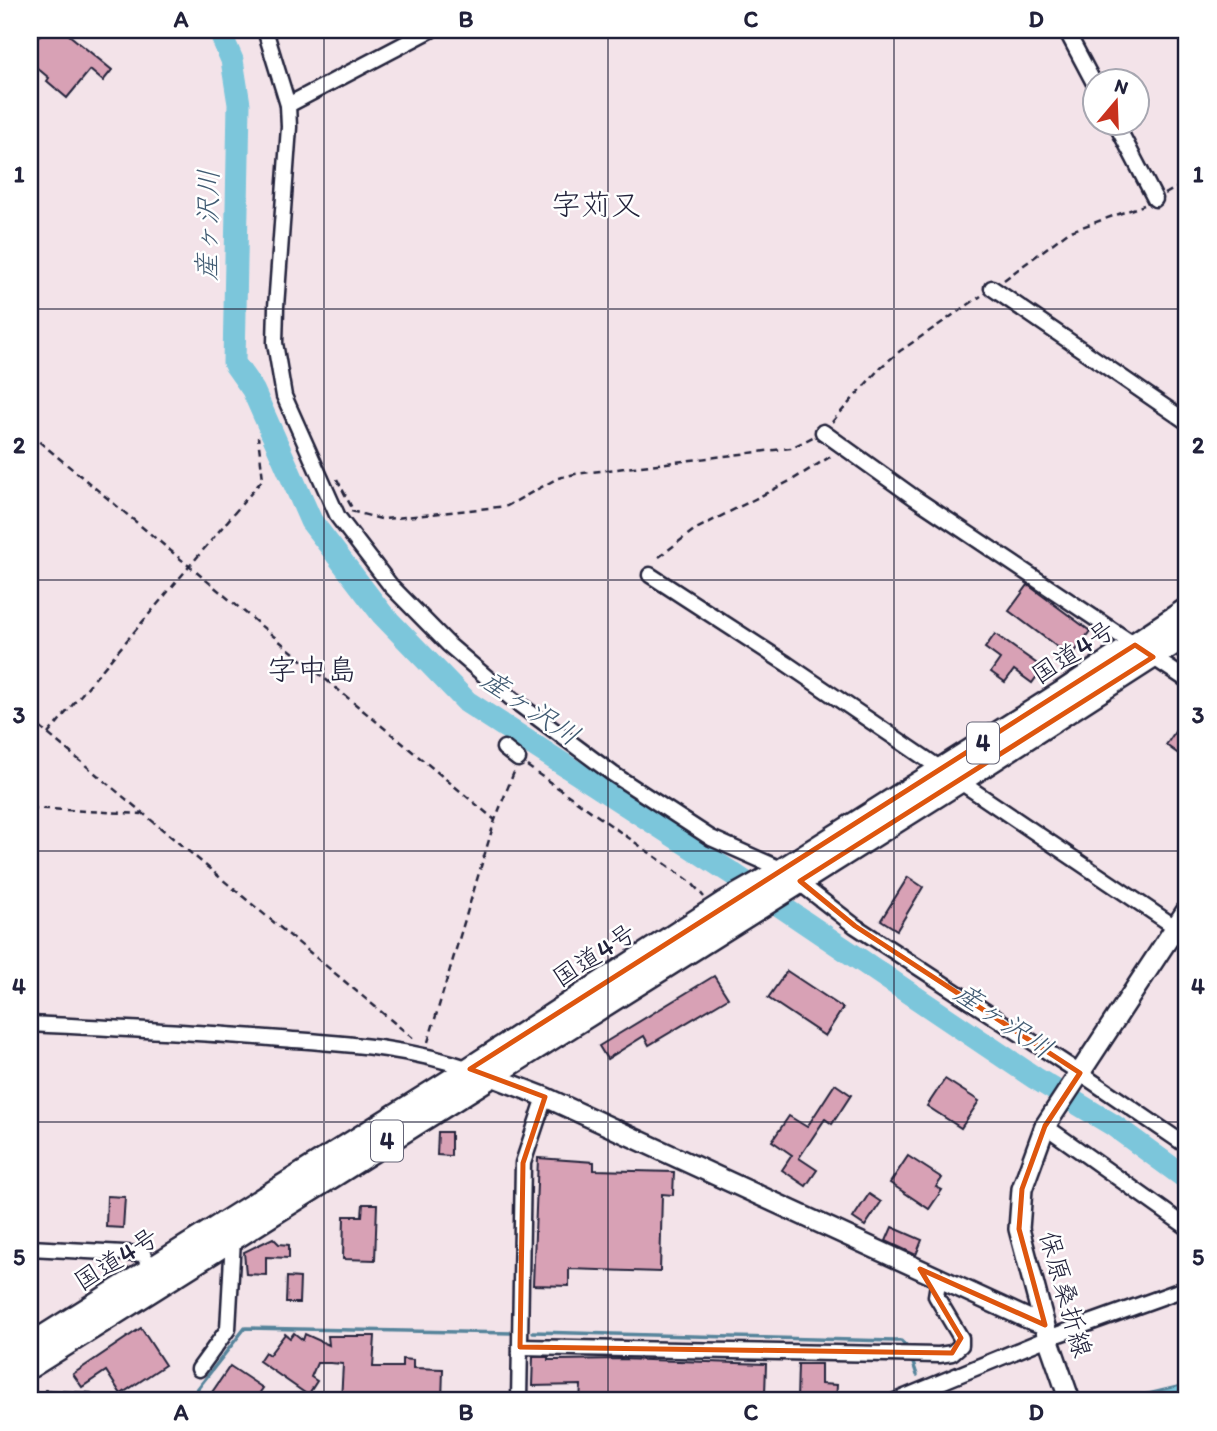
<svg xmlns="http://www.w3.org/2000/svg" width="1217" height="1431" viewBox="0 0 1217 1431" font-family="Itim,'Klee One',sans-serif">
  <rect width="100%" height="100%" fill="#f3e3e9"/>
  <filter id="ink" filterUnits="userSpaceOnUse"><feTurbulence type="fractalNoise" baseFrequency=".0143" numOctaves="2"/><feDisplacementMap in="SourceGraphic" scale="14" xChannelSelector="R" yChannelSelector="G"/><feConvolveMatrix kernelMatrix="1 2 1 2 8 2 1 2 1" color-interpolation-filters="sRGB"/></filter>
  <g filter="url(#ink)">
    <!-- water -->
    <polygon fill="#7bc6db" stroke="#57849b" stroke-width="2" points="1187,1384 1187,1401 1116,1401"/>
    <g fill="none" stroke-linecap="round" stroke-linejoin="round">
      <!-- stream -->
      <g stroke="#57849b" stroke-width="3.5">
        <polyline points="533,1332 894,1341 901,1341 908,1348"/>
        <polyline points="912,1360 917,1375"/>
        <polyline points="188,1401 245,1328 512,1333"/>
      </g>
      <!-- river -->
      <polyline stroke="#7bc6db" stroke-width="23" points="219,30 232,60 239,104 234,363 253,390 311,521 382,614 467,702 733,874 1035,1078 1113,1125 1187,1179"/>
    </g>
    <!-- building -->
    <g fill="#d8a1b5" stroke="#22223b" stroke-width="2">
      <polygon points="44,30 63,30 112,70 103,81 90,70 67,98 47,81 49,78 30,62 30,47"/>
      <polygon points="1028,585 1090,631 1071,657 1009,611"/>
      <polygon points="995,634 1043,668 1032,683 1014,670 1005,682 991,672 1000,659 985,648"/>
      <polygon points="1187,714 1187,760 1166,745"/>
      <polygon points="908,877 923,887 897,930 881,920"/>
      <polygon points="787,971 843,1008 825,1036 768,998"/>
      <polygon points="714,976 728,998 649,1045 644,1036 607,1059 599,1046"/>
      <polygon points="945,1079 979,1101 961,1128 927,1106"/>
      <polygon points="835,1084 851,1095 832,1124 825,1119 799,1158 817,1170 806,1186 782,1170 792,1155 772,1141 789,1116 807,1127"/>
      <polygon points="438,1132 451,1132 451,1156 437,1155"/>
      <polygon points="908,1156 942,1178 936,1187 942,1190 929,1209 890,1183"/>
      <polygon points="538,1158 594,1162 594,1170 674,1172 673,1195 662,1194 660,1272 569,1269 569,1286 533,1285"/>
      <polygon points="869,1194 881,1202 865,1226 853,1218"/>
      <polygon points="107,1196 125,1197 123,1228 106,1227"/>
      <polygon points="363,1204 377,1204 375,1260 343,1259 344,1216 362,1216"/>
      <polygon points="892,1227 922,1240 916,1255 886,1241"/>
      <polygon points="273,1238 279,1244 289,1245 289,1258 266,1257 266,1275 246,1274 244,1252"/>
      <polygon points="287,1277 300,1278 299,1303 286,1303"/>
      <polygon points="141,1328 165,1365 121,1394 106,1371 82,1387 73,1374"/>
      <polygon points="294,1333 303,1340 305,1334 329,1345 328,1336 375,1336 373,1367 402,1367 402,1359 413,1360 413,1368 443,1369 442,1401 341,1401 343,1364 330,1363 317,1363 311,1377 317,1381 308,1395 259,1361 265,1352 269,1355 285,1334 290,1338"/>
      <polygon points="533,1357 548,1357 548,1360 557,1360 620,1359 766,1364 765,1394 750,1393 750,1401 580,1401 581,1385 532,1386"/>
      <polygon points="798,1364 821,1364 821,1384 837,1385 836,1401 797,1401"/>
      <polygon points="230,1366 263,1388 254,1401 206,1401"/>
      <polygon points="45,1390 91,1393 91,1401 44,1401"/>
    </g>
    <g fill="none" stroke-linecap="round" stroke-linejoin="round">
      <defs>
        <g id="minor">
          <polyline points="265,30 288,105 289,127 276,307 275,343 284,396 338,517 391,586 449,645 512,699 613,774 711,838 783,870 855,926 1080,1073 1187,1146"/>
          <polyline points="1066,30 1094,83"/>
          <polyline points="288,105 431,30"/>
          <polyline points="1115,122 1155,199"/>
          <polyline points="992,288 1187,422"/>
          <polyline points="823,432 915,498 1187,680"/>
          <polyline points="650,575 787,664 941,769"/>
          <polyline points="504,748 518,759"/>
          <polyline points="959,781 1187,935"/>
          <path d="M30 1024C114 1028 197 1032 281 1039 345 1044 408 1047 470 1069"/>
          <polyline points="1045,1126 1187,1227"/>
          <polyline points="30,1248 143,1254 152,1270"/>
          <polyline points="520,1347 939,1355 952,1353 961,1345 961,1338 936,1296 939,1278"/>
          <polyline points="199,1369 228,1329 233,1239"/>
          <polyline points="519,1401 523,1163 545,1097"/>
          <polyline points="895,1401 1048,1338 1187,1288"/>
        </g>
        <polyline id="tertiary" points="483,1073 545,1097 1026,1318 1045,1325"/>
        <polyline id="secondary" points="1070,1401 1048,1338 1019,1229 1022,1189 1045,1126 1187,910"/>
        <g id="trunk">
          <polyline points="30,1346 470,1069 725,903 783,870 1061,694 1187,610"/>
          <polyline points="30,1366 959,781 1187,634"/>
        </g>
      </defs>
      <!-- minor casing -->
      <use href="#minor" stroke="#22223b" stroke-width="19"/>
      <!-- tertiary casing -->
      <use href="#tertiary" stroke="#22223b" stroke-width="23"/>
      <!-- secondary casing -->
      <use href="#secondary" stroke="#22223b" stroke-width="24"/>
      <!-- trunk casing -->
      <use href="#trunk" stroke="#22223b" stroke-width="28"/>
      <!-- path -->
      <g stroke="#22223b" stroke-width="2.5" stroke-dasharray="7 5" stroke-linecap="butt">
        <polyline points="1165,194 1187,182"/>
        <polyline points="1004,280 1068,232 1144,205"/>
        <polyline points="832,422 881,367 900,351 981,296"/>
        <polyline points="30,434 495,820"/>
        <polyline points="337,479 353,510"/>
        <polyline points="351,511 381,519 395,518 507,506 558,478 575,474 791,448 813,437"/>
        <polyline points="659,557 694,530 792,480 833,455"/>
        <polyline points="30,719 415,1040"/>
        <polyline points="48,734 263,479 258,437"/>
        <polyline points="527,766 691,882 704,897"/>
        <polyline points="30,808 142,814"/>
        <polyline points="428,1042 495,820 514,772"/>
      </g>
      <!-- minor -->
      <use href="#minor" stroke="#fff" stroke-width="14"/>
      <!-- tertiary -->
      <use href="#tertiary" stroke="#fff" stroke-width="18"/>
      <!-- secondary -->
      <use href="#secondary" stroke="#fff" stroke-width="19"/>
      <!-- trunk -->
      <use href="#trunk" stroke="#fff" stroke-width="23"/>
    </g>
  </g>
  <!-- marked area -->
  <path fill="none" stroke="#de560e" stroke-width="5" stroke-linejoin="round" d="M1135 645 1153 657 800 881 855 926 1080 1073 1045 1126 1022 1189 1019 1229 1045 1325 920 1269 961 1338 952 1353 520 1347 523 1163 545 1097 470 1069Z"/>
  <!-- grid -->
  <path fill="none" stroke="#22223b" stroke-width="2" stroke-opacity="0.55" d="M324 30V1401M608 30V1401M894 30V1401M30 309H1187M30 580H1187M30 851H1187M30 1122H1187"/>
  <g text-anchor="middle" stroke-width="5" stroke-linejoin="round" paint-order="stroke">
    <!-- shield labels -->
    <g fill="#fff" stroke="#646476" stroke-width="2">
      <rect x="967" y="722.5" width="32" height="41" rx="5"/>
      <rect x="371" y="1120.5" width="32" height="41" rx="5"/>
    </g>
    <g font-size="24" font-weight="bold" fill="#22223b">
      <text x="983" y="751">4</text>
      <text x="387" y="1149">4</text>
    </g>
    <!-- street labels -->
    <g font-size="26" fill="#22223b" stroke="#fff">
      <text transform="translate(1073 652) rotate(-33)" y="9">国道4号</text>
      <text transform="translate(594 955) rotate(-33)" y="9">国道4号</text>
      <text transform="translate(116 1259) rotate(-32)" y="9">国道4号</text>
      <text transform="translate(1066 1294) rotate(74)" y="9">保原桑折線</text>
    </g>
    <!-- water labels -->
    <g font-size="28" font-style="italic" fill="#415b73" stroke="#fff">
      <text transform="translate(207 225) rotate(-89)" y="10">産ヶ沢川</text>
      <text transform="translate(531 707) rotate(34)" y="10">産ヶ沢川</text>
      <text transform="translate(1004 1020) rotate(34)" y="10">産ヶ沢川</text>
    </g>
    <!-- quarter labels -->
    <g font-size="30" fill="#22223b" stroke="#fff">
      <text x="596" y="215">字苅又</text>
      <text x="312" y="680">字中島</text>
    </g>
  </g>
  <!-- margin -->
  <rect width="1217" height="1431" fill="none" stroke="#fff" stroke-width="77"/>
  <!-- north arrow -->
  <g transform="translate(1116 102) rotate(19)"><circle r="33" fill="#ffffff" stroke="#a7a7b1" stroke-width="2"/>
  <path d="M0-5L12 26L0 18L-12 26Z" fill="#c8321e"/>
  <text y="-10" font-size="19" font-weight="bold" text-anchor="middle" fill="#22223b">N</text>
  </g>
  <rect x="38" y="38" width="1140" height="1354" fill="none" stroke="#22223b" stroke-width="2.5"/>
  <g font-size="23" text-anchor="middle" font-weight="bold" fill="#22223b">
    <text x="181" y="27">A</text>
    <text x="466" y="27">B</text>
    <text x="751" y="27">C</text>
    <text x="1036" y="27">D</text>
    <text x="19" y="182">1</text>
    <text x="1198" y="182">1</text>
    <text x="19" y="453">2</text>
    <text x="1198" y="453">2</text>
    <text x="19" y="723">3</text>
    <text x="1198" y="723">3</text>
    <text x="19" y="994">4</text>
    <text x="1198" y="994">4</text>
    <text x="19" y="1265">5</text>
    <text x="1198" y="1265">5</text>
    <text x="181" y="1420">A</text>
    <text x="466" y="1420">B</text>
    <text x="751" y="1420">C</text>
    <text x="1036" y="1420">D</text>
  </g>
</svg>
